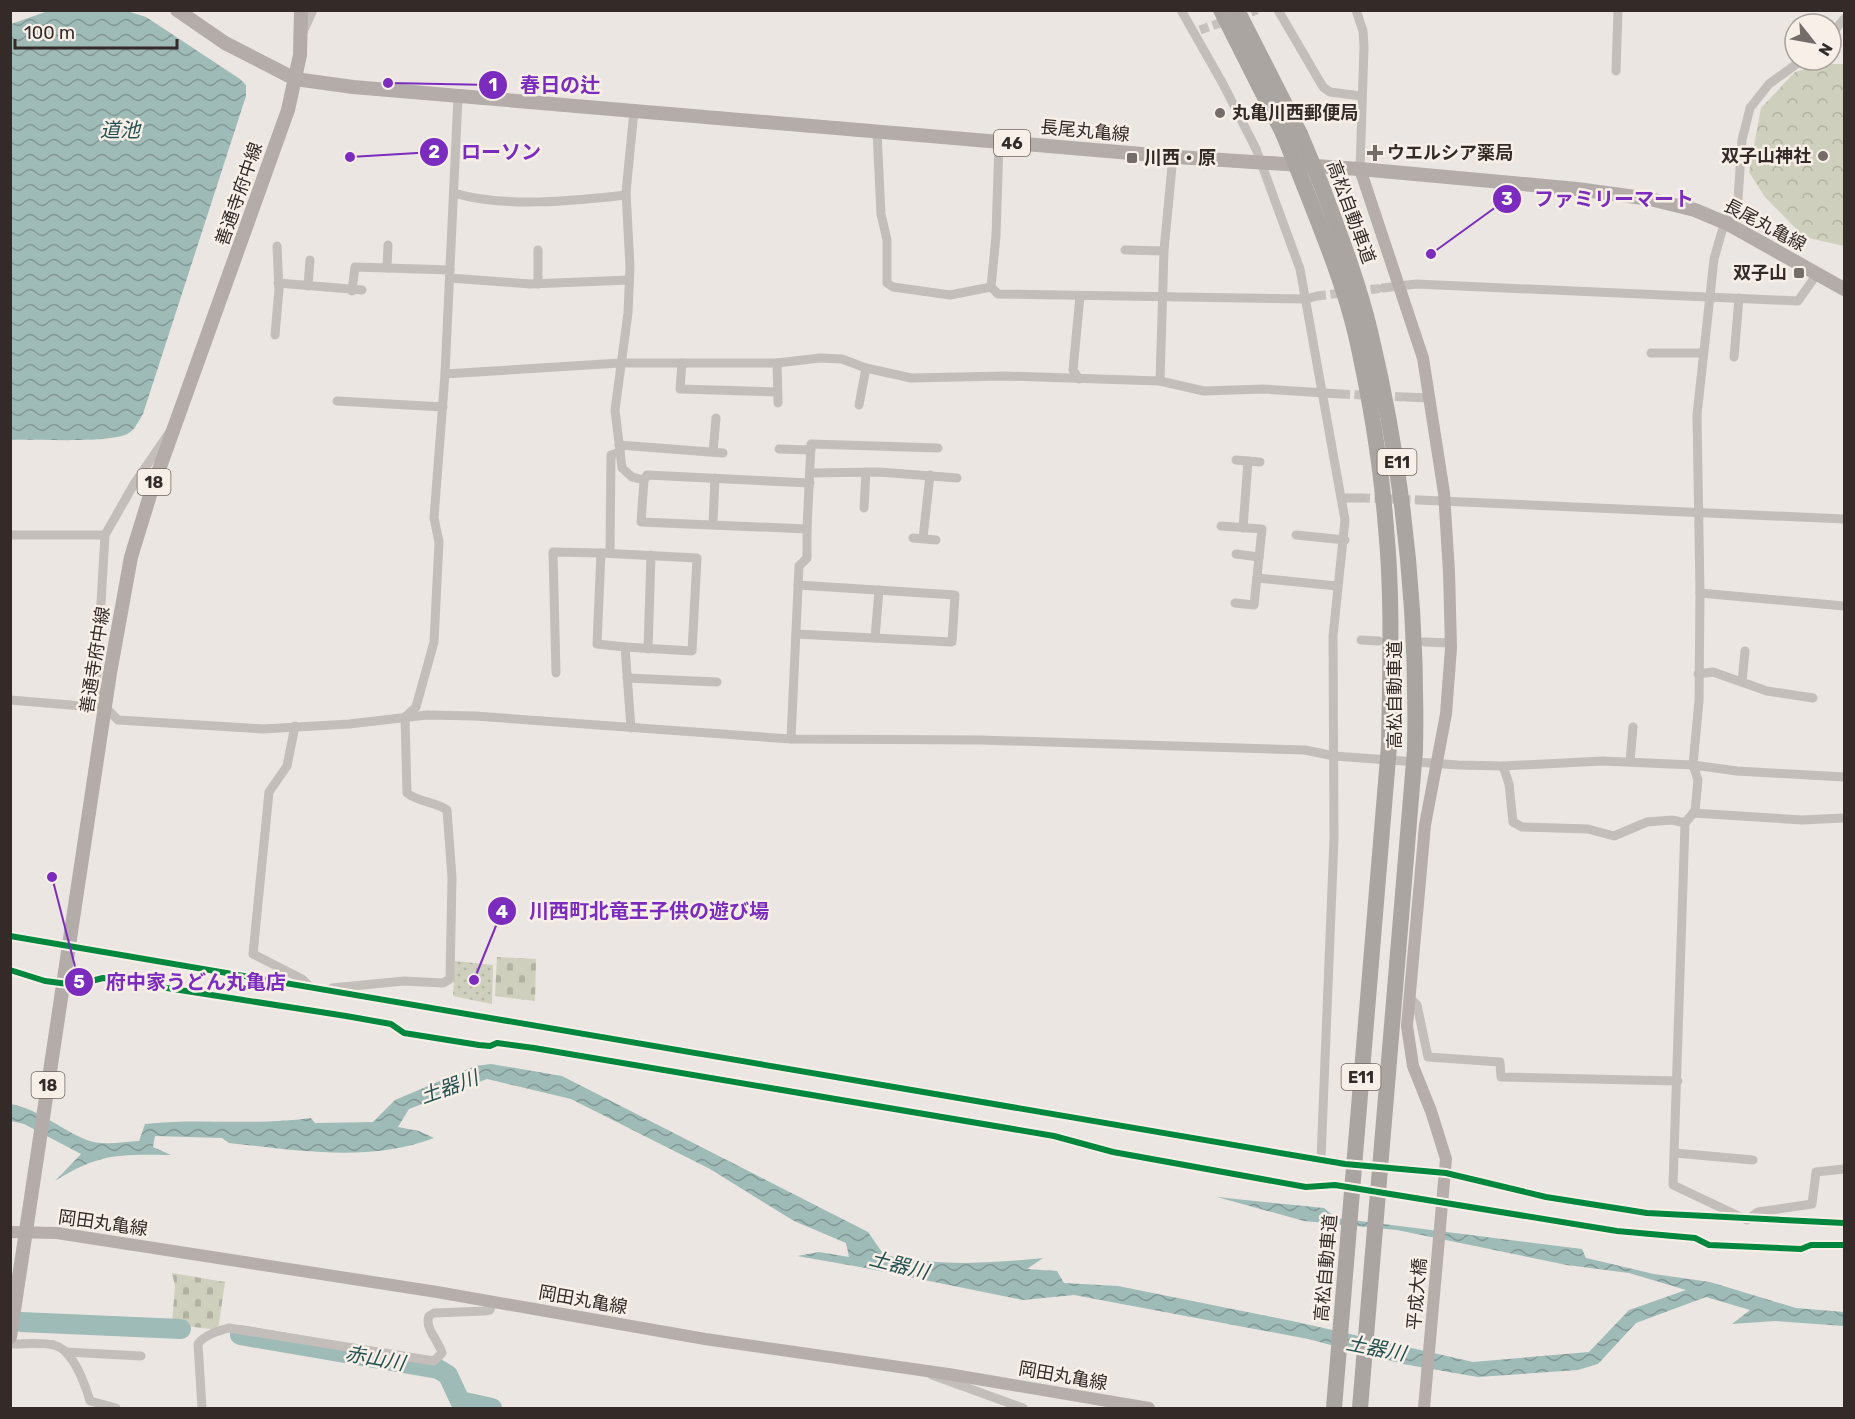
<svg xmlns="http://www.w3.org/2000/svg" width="1855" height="1419" viewBox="0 0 1855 1419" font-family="Rubik,'Noto Sans JP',sans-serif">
  <defs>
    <pattern id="forest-crowns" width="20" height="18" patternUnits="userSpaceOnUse" patternTransform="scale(1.5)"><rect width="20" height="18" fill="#cecfbc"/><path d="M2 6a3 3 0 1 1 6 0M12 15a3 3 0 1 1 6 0" fill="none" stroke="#b2b2a2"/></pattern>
    <pattern id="cemetery-stones" width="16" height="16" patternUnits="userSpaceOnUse" patternTransform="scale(1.5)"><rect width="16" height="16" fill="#cecfbc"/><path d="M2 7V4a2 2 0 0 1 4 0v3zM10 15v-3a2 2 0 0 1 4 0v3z" fill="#b2b2a2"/></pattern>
    <pattern id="park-dots" width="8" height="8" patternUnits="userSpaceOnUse" patternTransform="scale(1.5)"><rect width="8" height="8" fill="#cecfbc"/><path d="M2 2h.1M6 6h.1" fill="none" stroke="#b2b2a2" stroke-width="1.8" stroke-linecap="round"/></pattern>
    <pattern id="water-waves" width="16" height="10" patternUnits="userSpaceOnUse" patternTransform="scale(1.5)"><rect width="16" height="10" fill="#9fbbb8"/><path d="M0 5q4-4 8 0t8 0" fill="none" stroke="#829896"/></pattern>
  </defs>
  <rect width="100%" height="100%" fill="#ebe6e1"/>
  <!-- forest -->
  <polygon fill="url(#forest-crowns)" points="1826,64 1844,64 1844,246 1804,237 1765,197 1749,172 1761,108 1795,72"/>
  <!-- cemetery -->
  <g fill="url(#cemetery-stones)">
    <polygon points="497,957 536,959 535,1001 495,996"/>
    <polygon points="172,1273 225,1282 218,1330 172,1324 175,1286"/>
  </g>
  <!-- park -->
  <polygon fill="url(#park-dots)" points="455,961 493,965 492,1004 453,996"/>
  <!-- water -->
  <g fill="url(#water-waves)">
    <path d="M51 10 127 11 146 17 240 79 246 85V96L143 414C138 422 134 432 125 435 102 443 38 439 11 440V24Z"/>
    <path d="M491 1064 562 1076 868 1232 884 1255C944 1266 983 1264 1043 1258L1027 1269 1057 1271 1064 1283 1118 1286 1297 1322 1473 1362 1589 1352 1629 1310 1686 1290 1629 1273 1567 1265 1397 1230 1304 1221 1217 1197 1324 1208 1336 1218 1582 1249 1586 1258 1654 1274 1710 1282 1796 1308 1844 1312V1326L1775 1321 1732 1324 1750 1310 1706 1297 1636 1323 1598 1364 1578 1370 1478 1377 1403 1364 1308 1339 1074 1295 1023 1300 860 1267 797 1256 819 1252 849 1257 846 1243 794 1221 710 1169 571 1099 487 1079 409 1109 398 1127 419 1131 434 1138C368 1163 296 1150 229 1143L222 1138 155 1136 153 1147 171 1155C121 1154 98 1153 55 1181L81 1154 24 1124 11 1121 10 1104C39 1109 61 1130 87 1140 101 1146 123 1142 139 1141L145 1124C202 1118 254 1126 311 1118L315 1123 373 1122 395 1100 475 1066Z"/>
  </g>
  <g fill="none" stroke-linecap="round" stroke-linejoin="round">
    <!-- river -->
    <g stroke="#9fbbb8" stroke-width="20">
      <polyline points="21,1322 181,1329"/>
      <polyline points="240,1335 438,1369 448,1375 460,1401 492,1408"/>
    </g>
    <!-- street-tunnel -->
    <g stroke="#c6c1bc" stroke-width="9" stroke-dasharray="9 4.5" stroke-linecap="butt">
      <polyline points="1200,30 1257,10"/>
      <polyline points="1317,296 1383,288"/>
      <polyline points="1341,394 1406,397"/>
      <polyline points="1361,498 1419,500"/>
    </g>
    <!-- street -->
    <g stroke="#c4beba" stroke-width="9">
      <polyline points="1181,10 1223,84 1256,149 1300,269 1345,520 1333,636 1334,838 1321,1159"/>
      <polyline points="1278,10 1323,87 1330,92 1361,96"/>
      <polyline points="1356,10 1363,31 1364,47 1360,169"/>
      <polyline points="303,32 313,10"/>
      <polyline points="1831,35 1844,19"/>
      <polyline points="1802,60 1769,84 1750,108 1742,140 1738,199 1722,231 1714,259 1697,415 1700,593 1699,701 1693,765 1698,780 1695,811 1685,823 1673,1185 1747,1220 1758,1212 1812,1204 1816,1172 1844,1169"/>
      <polyline points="1616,71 1618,10"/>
      <polyline points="634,111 626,192 630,267 628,313 615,410 622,468 632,477 644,480 641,522 807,529 807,558 799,566 791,739"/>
      <polyline points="877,132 881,214 887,240 887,283 893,287 950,295 991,287"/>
      <polyline points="999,142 996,236 991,287 998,294 1306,299 1317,296"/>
      <path d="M454 193C503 208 575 201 626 195"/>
      <polyline points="1125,250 1164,251"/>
      <polyline points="387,268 388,245"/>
      <polyline points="450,278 530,284 629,280"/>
      <polyline points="278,283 362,290"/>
      <polyline points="538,284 538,250"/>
      <polyline points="308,286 310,260"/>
      <polyline points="1383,288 1416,284 1798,301 1817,274"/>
      <polyline points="352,291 355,267 450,270"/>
      <polyline points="275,335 279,289 277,246"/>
      <polyline points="1651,353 1703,353"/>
      <polyline points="1734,357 1739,298"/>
      <polyline points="682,363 680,389 777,392"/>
      <polyline points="777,363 778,403"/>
      <polyline points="445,374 620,363 777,363 820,358 842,359 866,368 911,378 1005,376 1160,381 1164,250 1173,156"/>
      <polyline points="1079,379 1073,370 1080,296"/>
      <polyline points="1160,381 1204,391 1264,389 1341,394"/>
      <polyline points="1406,397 1430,398"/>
      <polyline points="337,401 443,407"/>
      <polyline points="859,405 866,368"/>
      <polyline points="619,445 723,453"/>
      <polyline points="779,449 811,450"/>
      <polyline points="713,452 716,418"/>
      <polyline points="1236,460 1260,462"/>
      <polyline points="810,473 879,472 957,478"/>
      <polyline points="644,480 647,475 810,483"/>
      <polyline points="1341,498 1361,498"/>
      <polyline points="1419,500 1844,519"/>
      <polyline points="864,508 866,472"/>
      <polyline points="713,524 715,478"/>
      <polyline points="1221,526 1262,529 1254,605 1235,603"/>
      <polyline points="1243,528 1248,461"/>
      <polyline points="807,529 811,444 938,448"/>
      <polyline points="10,535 105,535"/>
      <polyline points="1296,535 1345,540"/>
      <polyline points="913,538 936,540"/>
      <polyline points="923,538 930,475"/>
      <polyline points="601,553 697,558 692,651 625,647"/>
      <polyline points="610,553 611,455 620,452"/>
      <polyline points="1236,554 1259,557"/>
      <polyline points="1257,578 1337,586"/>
      <polyline points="1700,593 1844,606"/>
      <polyline points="796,634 952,642 955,595 798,585"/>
      <polyline points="875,638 879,590"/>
      <polyline points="1361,640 1379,641"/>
      <polyline points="1424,642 1451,643"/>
      <polyline points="648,649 651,555"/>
      <polyline points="556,673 553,552 601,553 597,644 625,647 631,728"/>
      <polyline points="1698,674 1713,672 1767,691 1813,698"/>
      <polyline points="627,678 717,682"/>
      <polyline points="1742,682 1745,651"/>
      <polyline points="10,700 106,708 118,720 263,729 349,724 427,715 475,716 791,739 981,740 1305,750 1334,756 1458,765 1503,766 1603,761 1693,765 1737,771 1844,777"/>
      <polyline points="106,705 96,688 105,535 134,484 171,430"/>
      <polyline points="295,726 287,766 269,792 253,954 302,979 311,988"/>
      <polyline points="1630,762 1633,727"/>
      <polyline points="1503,766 1509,784 1513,822 1522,827 1588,829 1614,836 1647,822 1672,820 1685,823"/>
      <polyline points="1693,813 1802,820 1844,818"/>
      <polyline points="10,936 1345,1164 1446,1173 1546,1197 1647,1213 1844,1223"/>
      <path d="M332 988 404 981 443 983 450 979 452 878 447 810C434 801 420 803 407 793L405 717 416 707 434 642 439 542 434 518 445 374 458 97"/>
      <polyline points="1409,997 1417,1005 1428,1057 1500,1062 1501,1077 1678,1081"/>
      <polyline points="1675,1153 1753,1160"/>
      <path d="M10 1344C24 1344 41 1342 54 1345 73 1350 85 1384 90 1401L116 1408"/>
      <polyline points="66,1352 141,1356"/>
      <polyline points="932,1375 1023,1408"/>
      <path d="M202 1408 198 1344C204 1335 218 1331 229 1328L434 1361 442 1353C439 1341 424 1328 429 1316L434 1313 485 1311 490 1310 492 1302"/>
    </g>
    <!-- secondary -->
    <g stroke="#b5aeab" stroke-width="12">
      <polyline points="1360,169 1423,358 1444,493 1449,572 1451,648 1446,714 1425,825 1407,1026 1413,1066 1431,1111 1446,1159 1424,1408"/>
      <polyline points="10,1232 57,1233 437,1292 705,1339 948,1374 1149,1408"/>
    </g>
    <!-- primary -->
    <g stroke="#b3aca9" stroke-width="14">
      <polyline points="177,10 225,43 295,79 353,87 1177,157 1360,169 1577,189 1650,199 1695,210 1728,224 1844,289"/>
      <polyline points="10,1337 110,673 131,557 151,492 288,110 300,55 301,10"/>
    </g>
    <!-- highway -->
    <g stroke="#aaa5a0" stroke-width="16">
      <polyline points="1221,10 1283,133"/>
      <polyline points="1237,10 1300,134"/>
      <path d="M1321 184C1339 232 1358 281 1370 331 1403 469 1418 609 1415 750"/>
      <path d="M1304 185C1323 234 1344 284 1356 335 1370 398 1381 464 1386 528 1393 600 1390 674 1389 746"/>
    </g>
    <!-- highway-bridge -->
    <g stroke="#aaa5a0" stroke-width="16">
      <polyline points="1283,133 1304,185"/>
      <polyline points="1300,134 1321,184"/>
      <polyline points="1334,1408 1389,746"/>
      <polyline points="1360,1408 1415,750"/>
    </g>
    <defs>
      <g id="cycleway">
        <polyline points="10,936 1345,1164 1446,1173 1546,1197 1647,1213 1844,1223"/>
        <polyline points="10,970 45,981 76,985 103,978 346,1016 391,1024 404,1033 479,1045 490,1046 497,1043 534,1048 1054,1136 1113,1152 1306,1187 1335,1185 1617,1231 1695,1238 1709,1245 1801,1249 1811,1245 1844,1245"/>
      </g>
    </defs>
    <!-- cycleway casing -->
    <use href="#cycleway" stroke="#f8efe9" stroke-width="10"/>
    <!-- cycleway -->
    <use href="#cycleway" stroke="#00873e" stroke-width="6"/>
  </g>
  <!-- markers -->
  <g fill="#746c69" stroke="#f8efe9" stroke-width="2">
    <circle cx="1220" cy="113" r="6"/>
    <path d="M1372 144h6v6h6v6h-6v6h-6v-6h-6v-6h6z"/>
    <circle cx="1823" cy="156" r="6"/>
    <rect x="1126" y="152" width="12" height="12" rx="3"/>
    <rect x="1793" y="267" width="12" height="12" rx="3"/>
  </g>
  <g text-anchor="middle" stroke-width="5" stroke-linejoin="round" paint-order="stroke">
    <!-- shield labels -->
    <g fill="#f8efe9" stroke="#6f6663" stroke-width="1.5">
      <rect x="994" y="130" width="36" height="26" rx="4.5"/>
      <rect x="1377.5" y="449" width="39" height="26" rx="4.5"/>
      <rect x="137.5" y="469" width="33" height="26" rx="4.5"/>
      <rect x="1341.5" y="1064" width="39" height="26" rx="4.5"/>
      <rect x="31.5" y="1072" width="33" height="26" rx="4.5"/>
    </g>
    <g font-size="16" font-weight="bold" fill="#342b29">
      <text x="1012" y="149">46</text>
      <text x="1397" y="468">E11</text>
      <text x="154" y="488">18</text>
      <text x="1361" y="1083">E11</text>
      <text x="48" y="1091">18</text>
    </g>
    <!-- poi labels -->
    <g font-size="18" font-weight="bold" fill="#342b29" stroke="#f8efe9" text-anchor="start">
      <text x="1232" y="119">丸亀川西郵便局</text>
      <text x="1387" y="159">ウエルシア薬局</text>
      <text x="1811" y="162" text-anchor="end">双子山神社</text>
      <text x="1144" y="164">川西・原</text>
      <text x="1787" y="279" text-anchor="end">双子山</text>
    </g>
    <!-- street labels -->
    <g font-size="18" fill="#342b29" stroke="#f8efe9">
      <text transform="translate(1085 131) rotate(5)" y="6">長尾丸亀線</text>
      <text transform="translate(239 194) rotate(-71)" y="6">善通寺府中線</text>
      <text transform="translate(1351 212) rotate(70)" y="6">高松自動車道</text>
      <text transform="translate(1765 225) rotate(28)" y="6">長尾丸亀線</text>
      <text transform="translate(95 660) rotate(-81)" y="6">善通寺府中線</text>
      <text transform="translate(1395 695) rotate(-90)" y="6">高松自動車道</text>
      <text transform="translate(103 1223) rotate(8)" y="6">岡田丸亀線</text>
      <text transform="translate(1326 1268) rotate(-85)" y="6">高松自動車道</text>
      <text transform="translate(1417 1294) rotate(-85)" y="6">平成大橋</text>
      <text transform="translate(583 1300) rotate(10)" y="6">岡田丸亀線</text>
      <text transform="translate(1063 1376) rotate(10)" y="6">岡田丸亀線</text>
    </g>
    <!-- water labels -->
    <g font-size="20" font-style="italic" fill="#235250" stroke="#f8efe9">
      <text x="120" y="137">道池</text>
      <text transform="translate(449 1087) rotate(-20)" y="7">土器川</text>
      <text transform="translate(899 1265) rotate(14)" y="7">土器川</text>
      <text transform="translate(1376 1348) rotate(11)" y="7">土器川</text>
      <text transform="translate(375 1358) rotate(10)" y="7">赤山川</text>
    </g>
  </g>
  <!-- callouts -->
  <path fill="none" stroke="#7b2cbf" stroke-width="2" d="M388 83L493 85M350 157L434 152M1431 254L1507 199M474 980L502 911M52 877L79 982"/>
  <g fill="#7b2cbf" stroke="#f8efe9" stroke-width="2">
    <circle cx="388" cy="83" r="6"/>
    <circle cx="350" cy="157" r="6"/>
    <circle cx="1431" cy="254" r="6"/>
    <circle cx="474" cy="980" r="6"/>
    <circle cx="52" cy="877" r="6"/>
    <circle cx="493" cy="85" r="15"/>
    <circle cx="434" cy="152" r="15"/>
    <circle cx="1507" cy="199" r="15"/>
    <circle cx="502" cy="911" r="15"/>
    <circle cx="79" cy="982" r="15"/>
  </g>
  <g font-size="18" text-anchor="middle" font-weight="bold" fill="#fff">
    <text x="493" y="91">1</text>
    <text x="434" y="158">2</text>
    <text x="1507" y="205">3</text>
    <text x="502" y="918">4</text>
    <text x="79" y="988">5</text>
  </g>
  <g font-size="20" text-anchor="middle" font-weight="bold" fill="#7b2cbf" stroke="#f8efe9" stroke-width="5" stroke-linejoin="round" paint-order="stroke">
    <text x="560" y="92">春日の辻</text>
    <text x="501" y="159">ローソン</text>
    <text x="1614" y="206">ファミリーマート</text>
    <text x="649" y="918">川西町北竜王子供の遊び場</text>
    <text x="196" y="989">府中家うどん丸亀店</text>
  </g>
  <!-- border -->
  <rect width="1855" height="1419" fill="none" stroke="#342b29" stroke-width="24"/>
  <!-- north arrow -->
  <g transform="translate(1813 42) rotate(121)"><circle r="28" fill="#f8efe9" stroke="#aaa19c" stroke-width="1.5"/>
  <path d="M0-4.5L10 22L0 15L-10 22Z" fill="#746c69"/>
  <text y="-9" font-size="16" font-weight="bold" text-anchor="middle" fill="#342b29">N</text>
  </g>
  <!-- scale -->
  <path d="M15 39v9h162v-9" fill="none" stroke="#342b29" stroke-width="3"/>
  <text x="24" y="39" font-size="18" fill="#342b29" stroke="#f8efe9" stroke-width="4.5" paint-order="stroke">100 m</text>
</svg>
